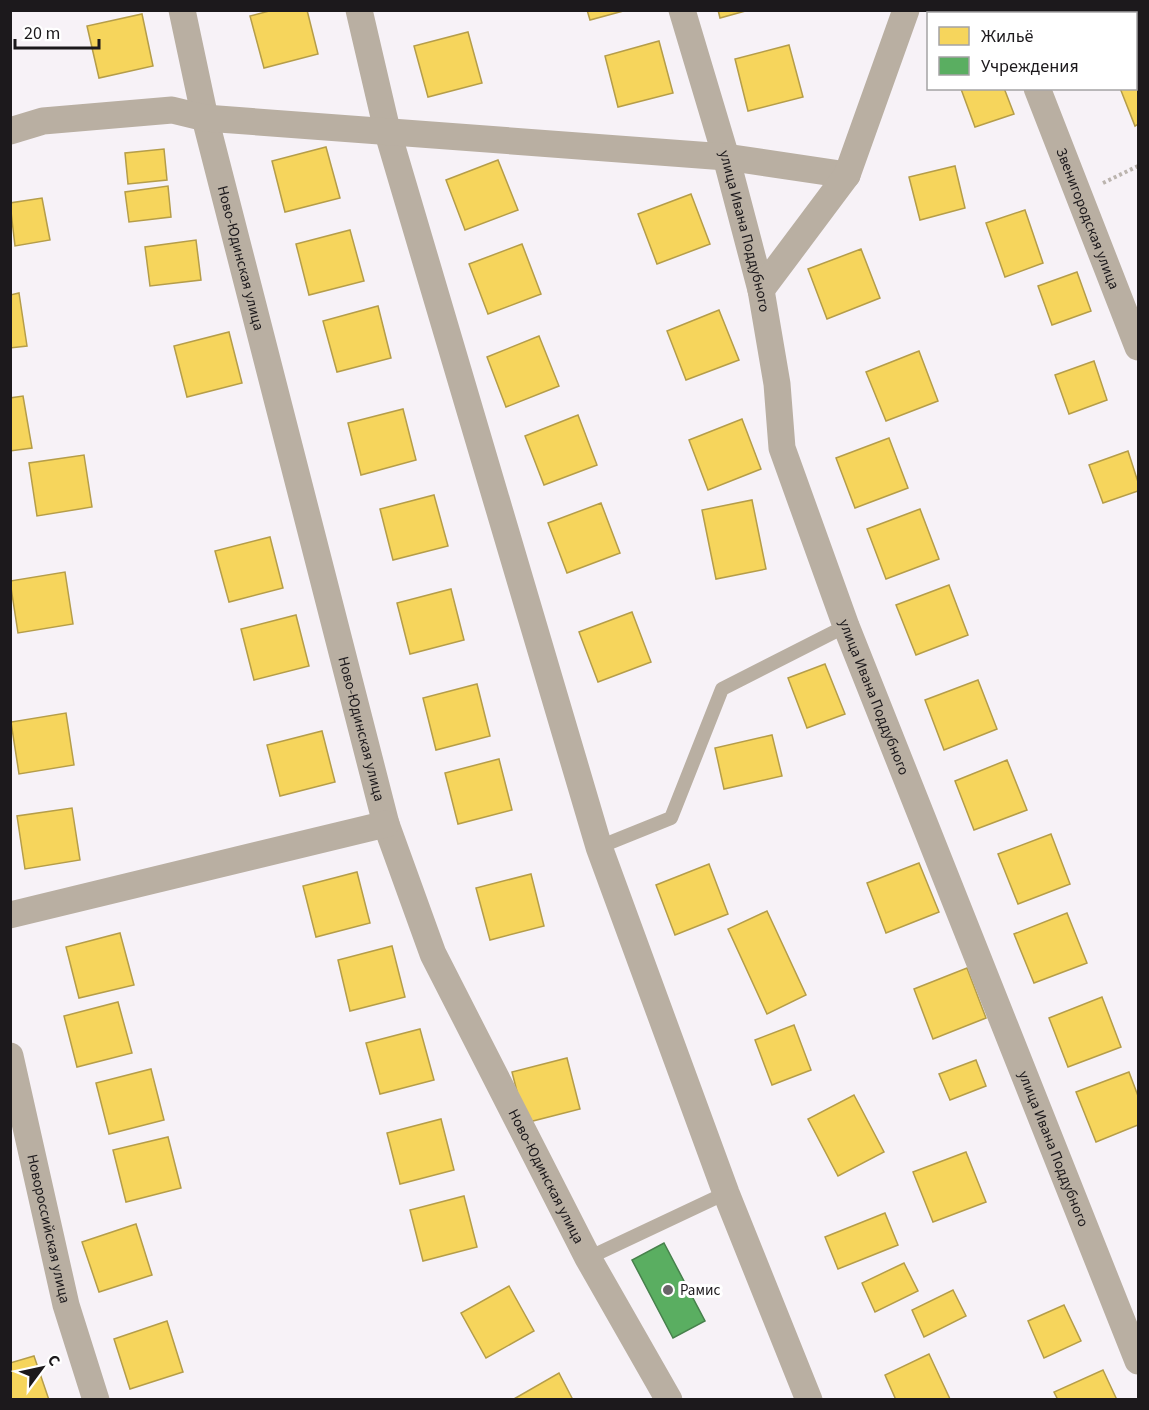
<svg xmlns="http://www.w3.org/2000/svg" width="1149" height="1410" viewBox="0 0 1149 1410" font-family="'Source Sans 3',sans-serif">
  <rect width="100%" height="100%" fill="#f7f2f7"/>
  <!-- homes -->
  <g fill="#f6d55c" stroke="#b59d49" stroke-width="1.5">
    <polygon points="273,10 307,10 318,54 264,68 250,16"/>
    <polygon points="587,10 627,10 590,20"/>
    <polygon points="718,10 749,10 720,18"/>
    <polygon points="1102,10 1138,10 1138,25 1136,27 1136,14 1103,14"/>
    <polygon points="142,14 153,66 99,78 87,26"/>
    <polygon points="468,32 482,83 428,97 414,46"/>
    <polygon points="659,41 673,93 618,107 605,56"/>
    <polygon points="789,45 803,97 748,111 735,59"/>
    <polygon points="1138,81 1138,124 1135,126 1120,88 1136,88 1136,82"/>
    <polygon points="1004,88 1014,114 975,127 961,89"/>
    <polygon points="326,147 340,198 285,212 272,161"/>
    <polygon points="164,149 167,180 128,184 125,153"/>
    <polygon points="498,160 518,210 465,230 446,180"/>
    <polygon points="955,166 965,208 920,220 909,177"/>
    <polygon points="168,186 171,217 129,222 125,192"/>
    <polygon points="691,194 710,244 657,264 638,214"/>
    <polygon points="42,198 50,240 15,246 10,203"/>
    <polygon points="1025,210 1043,263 1005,277 986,223"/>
    <polygon points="350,230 364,281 309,295 296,244"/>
    <polygon points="196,240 201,280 150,286 145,247"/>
    <polygon points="522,244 541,294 488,314 469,264"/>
    <polygon points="861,249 880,298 827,319 808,269"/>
    <polygon points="1077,272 1091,311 1052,325 1038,286"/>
    <polygon points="19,293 27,346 10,348 10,295"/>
    <polygon points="378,306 391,358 337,372 323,321"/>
    <polygon points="719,310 739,360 686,380 667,331"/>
    <polygon points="229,332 242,383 187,397 174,346"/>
    <polygon points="539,336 559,386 506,407 487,357"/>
    <polygon points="919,351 938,401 886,421 866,372"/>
    <polygon points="1094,361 1107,400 1069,414 1055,375"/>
    <polygon points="23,396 32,448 10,451 10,398"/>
    <polygon points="403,409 416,460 361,475 348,423"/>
    <polygon points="578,415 597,465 544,485 525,436"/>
    <polygon points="742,419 761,469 708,490 689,440"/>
    <polygon points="889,438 908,488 855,508 836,458"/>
    <polygon points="1128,451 1138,482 1138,491 1103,503 1089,465"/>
    <polygon points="84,455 92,507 37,516 29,463"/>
    <polygon points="434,495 448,546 393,560 380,509"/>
    <polygon points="752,500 766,569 716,579 702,510"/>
    <polygon points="601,503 620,553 567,573 548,523"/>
    <polygon points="920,509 939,559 886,579 867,529"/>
    <polygon points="270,537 283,588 229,602 215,551"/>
    <polygon points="65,572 73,624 18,633 10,581"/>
    <polygon points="949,585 968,635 916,655 896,605"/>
    <polygon points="451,589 464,640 410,654 397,603"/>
    <polygon points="632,612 651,662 598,682 579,632"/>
    <polygon points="296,615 309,666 254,680 241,629"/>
    <polygon points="825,664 845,714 807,728 788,678"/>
    <polygon points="978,680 997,729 944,750 925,700"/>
    <polygon points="477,684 490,736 436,750 423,698"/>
    <polygon points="66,713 74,765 19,774 11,722"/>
    <polygon points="322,731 335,782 280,796 267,745"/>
    <polygon points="772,735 782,776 724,789 715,748"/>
    <polygon points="499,759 512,810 458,824 445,773"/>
    <polygon points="1007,760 1027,810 974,830 955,781"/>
    <polygon points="72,808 80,860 25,869 17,816"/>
    <polygon points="1051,834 1070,884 1018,904 998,854"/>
    <polygon points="919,863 939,912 886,933 867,883"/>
    <polygon points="709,864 728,914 675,935 656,885"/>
    <polygon points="357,872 370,923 316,937 303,886"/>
    <polygon points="531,874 544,926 490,940 476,888"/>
    <polygon points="767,911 806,995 767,1014 728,929"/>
    <polygon points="1067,913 1087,963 1034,983 1014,934"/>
    <polygon points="120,933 134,985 79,998 66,947"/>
    <polygon points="392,946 405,997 350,1011 338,960"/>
    <polygon points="967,968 986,1018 933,1039 914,989"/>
    <polygon points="1102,997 1121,1047 1068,1067 1049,1018"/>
    <polygon points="118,1002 132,1053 77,1067 64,1016"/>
    <polygon points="794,1025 811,1070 772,1085 755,1040"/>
    <polygon points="420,1029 434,1080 380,1094 366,1043"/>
    <polygon points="567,1058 580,1109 525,1123 512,1072"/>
    <polygon points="976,1060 986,1086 950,1100 939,1074"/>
    <polygon points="151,1069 164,1120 109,1134 96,1083"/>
    <polygon points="1129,1072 1138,1096 1138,1125 1096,1142 1076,1092"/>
    <polygon points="854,1095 884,1152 838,1176 808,1119"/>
    <polygon points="441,1119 454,1170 400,1184 387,1133"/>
    <polygon points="168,1137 181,1188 126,1202 113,1150"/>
    <polygon points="966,1152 986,1202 933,1222 913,1172"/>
    <polygon points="464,1196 477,1247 423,1261 410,1210"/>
    <polygon points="885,1213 898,1245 838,1269 825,1237"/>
    <polygon points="136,1224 152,1275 99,1292 82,1242"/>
    <polygon points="904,1263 918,1291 875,1312 862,1283"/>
    <polygon points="509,1286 534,1331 486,1358 461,1313"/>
    <polygon points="953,1290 966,1316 924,1337 912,1310"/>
    <polygon points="1064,1305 1081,1341 1044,1358 1028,1321"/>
    <polygon points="167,1321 183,1372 130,1389 114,1339"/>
    <polygon points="929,1354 950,1399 896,1400 885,1375"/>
    <polygon points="34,1356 49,1400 10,1400 10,1363"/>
    <polygon points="1103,1370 1117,1400 1058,1400 1054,1392"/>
    <polygon points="559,1373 573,1400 512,1400"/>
  </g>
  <!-- public -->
  <polygon fill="#5aae61" stroke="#47814c" stroke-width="1.5" points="664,1243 705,1321 673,1338 632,1260"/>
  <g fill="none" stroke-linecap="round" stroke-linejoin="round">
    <!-- path -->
    <polyline stroke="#bbb4ae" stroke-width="4" stroke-dasharray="3 3" stroke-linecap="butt" points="1103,183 1138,166"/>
    <!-- service -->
    <g stroke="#b9afa2" stroke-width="14">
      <polyline points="599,847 671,818 722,689 846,626"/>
      <polyline points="588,1258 726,1193"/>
    </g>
    <!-- minor -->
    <g stroke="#b9afa2" stroke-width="27">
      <path id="s1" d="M182 10 205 118 386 824 433 954 588 1258 669 1400"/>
      <polyline points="359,10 387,130 599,847 726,1193 809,1400"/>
      <path id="s2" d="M682 10 726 157 761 290 777 384 782 448 846 626 1138 1361"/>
      <polyline points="1005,10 1006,14"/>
      <path id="s3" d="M1037 88 1138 347"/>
      <polyline points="10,131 43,121 172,110 205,118 726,157 847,175"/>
      <polyline points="761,290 847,175 906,10"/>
      <polyline points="10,915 386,824"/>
      <path id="s4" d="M10 1056 66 1305 96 1400"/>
    </g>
  </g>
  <!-- markers -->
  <circle fill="#696569" stroke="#fff" stroke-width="2" cx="668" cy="1290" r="6"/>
  <g text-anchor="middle" stroke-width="6" stroke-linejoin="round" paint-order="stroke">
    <!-- street labels -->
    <g font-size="15" fill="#1c191c" stroke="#fff">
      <text dy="5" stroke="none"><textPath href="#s3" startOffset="140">Звенигородская улица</textPath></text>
      <text dy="5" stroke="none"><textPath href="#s2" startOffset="230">улица Ивана Поддубного</textPath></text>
      <text dy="5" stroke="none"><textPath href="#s1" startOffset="255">Ново-Юдинская улица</textPath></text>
      <text dy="5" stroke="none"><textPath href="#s2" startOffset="716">улица Ивана Поддубного</textPath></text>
      <text dy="5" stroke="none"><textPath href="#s1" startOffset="741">Ново-Юдинская улица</textPath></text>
      <text dy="5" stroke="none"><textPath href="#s2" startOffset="1202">улица Ивана Поддубного</textPath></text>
      <text dy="5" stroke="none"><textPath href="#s1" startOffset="1227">Ново-Юдинская улица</textPath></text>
      <text dy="5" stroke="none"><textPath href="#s4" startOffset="177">Новороссийская улица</textPath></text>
    </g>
    <!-- poi labels -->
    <g font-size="15" fill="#1c191c" stroke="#fff" text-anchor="start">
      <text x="680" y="1295">Рамис</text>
    </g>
  </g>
  <!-- border -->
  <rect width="1149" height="1410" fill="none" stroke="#1c191c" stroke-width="24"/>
  <!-- legend -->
  <rect x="927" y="12" width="210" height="78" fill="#ffffff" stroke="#a4a3a4" stroke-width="1.5"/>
  <rect x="939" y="27" width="30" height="18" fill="#f6d55c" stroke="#a4a3a4" stroke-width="1.5"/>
  <text x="981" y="42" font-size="18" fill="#1c191c">Жильё</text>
  <rect x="939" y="57" width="30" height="18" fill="#5aae61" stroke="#a4a3a4" stroke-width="1.5"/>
  <text x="981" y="72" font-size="18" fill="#1c191c">Учреждения</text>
  <!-- north arrow -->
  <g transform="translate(42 1368) rotate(57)" stroke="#ffffff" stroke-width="4.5" paint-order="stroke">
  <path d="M0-4.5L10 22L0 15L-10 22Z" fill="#1c191c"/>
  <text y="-9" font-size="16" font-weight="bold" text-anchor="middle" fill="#1c191c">С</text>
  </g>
  <!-- scale -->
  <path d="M15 39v9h84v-9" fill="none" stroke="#1c191c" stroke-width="3"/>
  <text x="24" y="39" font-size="18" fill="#1c191c" stroke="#ffffff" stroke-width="4.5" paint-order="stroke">20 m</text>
</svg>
